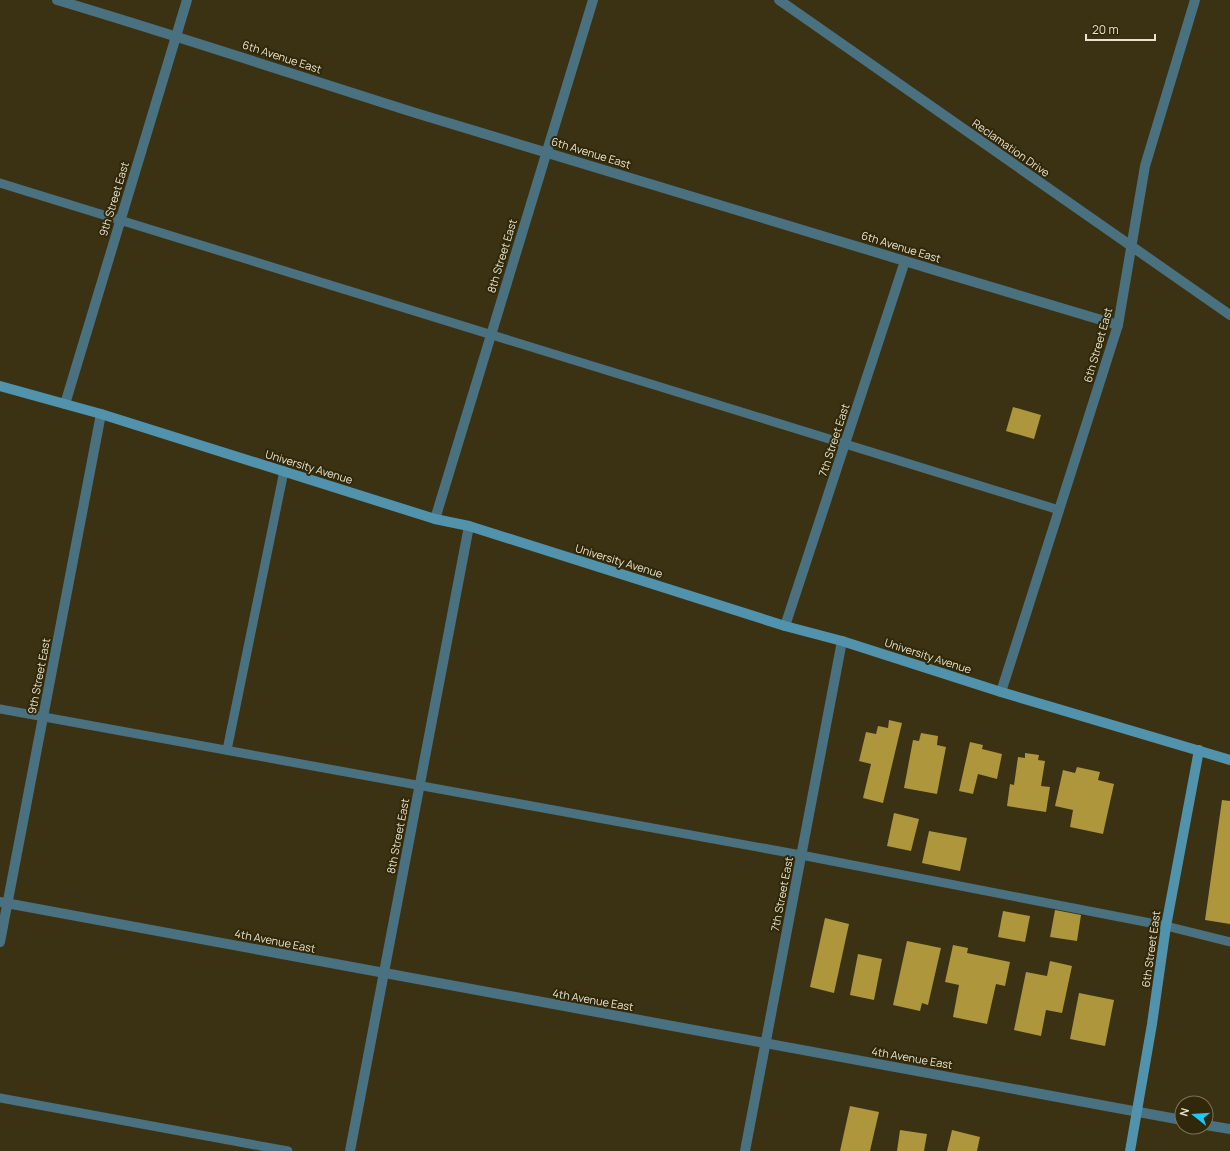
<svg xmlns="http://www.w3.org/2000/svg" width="1230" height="1151" viewBox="0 0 1230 1151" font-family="Manrope,sans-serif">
  <rect width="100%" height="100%" fill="#3a3213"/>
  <!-- building -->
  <g fill="#ad963c">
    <polygon points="1013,407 1041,415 1034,439 1006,431"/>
    <polygon points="889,720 902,723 883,803 863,798 871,764 859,761 866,732 876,734 878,726 888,728"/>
    <polygon points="921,733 938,736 937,745 946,747 937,794 904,788 913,740 919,741"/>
    <polygon points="970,742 983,745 982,749 1002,754 997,779 978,774 973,794 959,791"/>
    <polygon points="1025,753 1039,755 1038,760 1045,761 1041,786 1050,787 1046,812 1007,806 1010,784 1014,785 1018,757 1025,758"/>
    <polygon points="1077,767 1100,772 1098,780 1114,784 1103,834 1070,827 1073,810 1055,806 1063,770 1075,773"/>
    <polygon points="1222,800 1230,801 1230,924 1205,920"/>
    <polygon points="894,813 919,819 911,851 887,846"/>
    <polygon points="929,831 967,838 960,871 922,863"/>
    <polygon points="1055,910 1081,915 1077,941 1050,937"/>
    <polygon points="1003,911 1030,916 1025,942 998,937"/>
    <polygon points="825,918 849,924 834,993 810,987"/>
    <polygon points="907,941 941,948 928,1005 922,1003 920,1011 893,1005"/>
    <polygon points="953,945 968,948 967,953 1010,962 1005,986 996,984 987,1024 953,1017 959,985 945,982"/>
    <polygon points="858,954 882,959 874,1000 850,995"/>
    <polygon points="1050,961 1072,966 1062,1013 1046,1010 1041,1036 1014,1030 1026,972 1047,976"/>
    <polygon points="1079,993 1114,1000 1105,1046 1070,1039"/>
    <polygon points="850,1106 879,1112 870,1151 840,1151"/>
    <polygon points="900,1130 927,1134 924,1151 897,1151"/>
    <polygon points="952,1130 980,1137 977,1151 947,1151"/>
  </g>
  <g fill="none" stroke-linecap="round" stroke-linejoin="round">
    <!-- lane -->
    <g stroke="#497180" stroke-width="9">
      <polyline points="0,183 1059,510"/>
      <polyline points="0,709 801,855 1166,926 1230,942"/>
      <polyline points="227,750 284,471"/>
      <polyline points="0,1098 288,1151"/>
    </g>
    <!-- street -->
    <g stroke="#497180" stroke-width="10">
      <path d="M57 0C178 36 298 76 419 114 652 186 885 255 1118 325"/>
      <polyline points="779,0 1230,315"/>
      <polyline points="65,404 187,0"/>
      <polyline points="435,519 593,0"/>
      <polyline points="785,626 905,261"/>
      <polyline points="1001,692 1118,325 1145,166 1195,0"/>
      <polyline points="0,902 1182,1120"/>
      <polyline points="0,942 101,414"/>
      <polyline points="1206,1125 1230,1129"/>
      <polyline points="350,1151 469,526"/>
      <polyline points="745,1151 842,641"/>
    </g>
    <!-- secondary -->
    <g stroke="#5193ac" stroke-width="10">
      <polyline points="0,386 101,414 435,519 469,526 785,626 842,641 1001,692 1230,760"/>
      <polyline points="1130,1151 1152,1024 1166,926 1199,750"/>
    </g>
  </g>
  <g text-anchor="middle" stroke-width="4" stroke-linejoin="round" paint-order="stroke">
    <!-- street labels -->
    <g font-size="11" fill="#e8e3d1" stroke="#302808">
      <text transform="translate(282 57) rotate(18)" y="4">6th Avenue East</text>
      <text transform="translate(1011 148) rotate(35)" y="4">Reclamation Drive</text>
      <text transform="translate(591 153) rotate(17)" y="4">6th Avenue East</text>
      <text transform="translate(114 199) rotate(-73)" y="4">9th Street East</text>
      <text transform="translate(901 247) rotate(17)" y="4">6th Avenue East</text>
      <text transform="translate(502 256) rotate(-73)" y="4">8th Street East</text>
      <text transform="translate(1098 345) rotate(-74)" y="4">6th Street East</text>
      <text transform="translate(834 440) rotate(-72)" y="4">7th Street East</text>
      <text transform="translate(309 467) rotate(17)" y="4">University Avenue</text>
      <text transform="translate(619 561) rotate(17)" y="4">University Avenue</text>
      <text transform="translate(928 656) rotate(18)" y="4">University Avenue</text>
      <text transform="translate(39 676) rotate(-79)" y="4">9th Street East</text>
      <text transform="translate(398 836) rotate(-79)" y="4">8th Street East</text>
      <text transform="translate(782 894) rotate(-79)" y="4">7th Street East</text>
      <text transform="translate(275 941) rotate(11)" y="4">4th Avenue East</text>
      <text transform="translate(1151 949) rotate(-82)" y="4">6th Street East</text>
      <text transform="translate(593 1000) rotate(10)" y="4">4th Avenue East</text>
      <text transform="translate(912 1058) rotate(10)" y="4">4th Avenue East</text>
    </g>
  </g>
  <!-- north arrow -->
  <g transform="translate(1194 1115) rotate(287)"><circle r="19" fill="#302808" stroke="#7a7358"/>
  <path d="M0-3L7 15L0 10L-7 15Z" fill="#18cafc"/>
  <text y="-6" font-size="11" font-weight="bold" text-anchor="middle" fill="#e8e3d1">N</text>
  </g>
  <!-- scale -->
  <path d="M1086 34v6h69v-6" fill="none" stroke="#e8e3d1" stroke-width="2"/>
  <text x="1092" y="34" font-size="12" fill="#e8e3d1" stroke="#302808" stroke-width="3" paint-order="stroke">20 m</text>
</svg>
